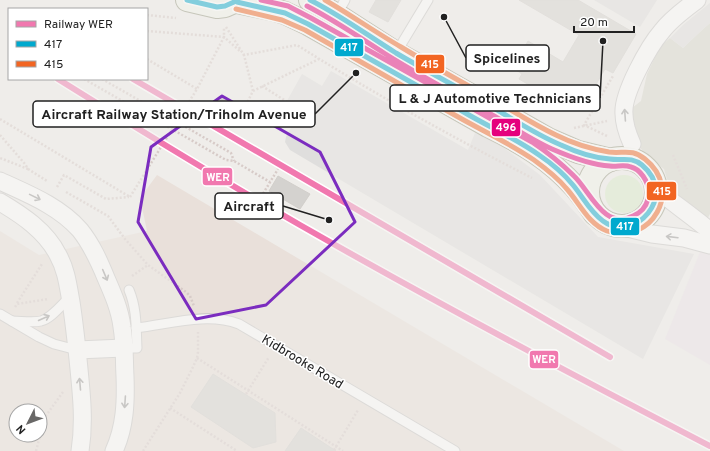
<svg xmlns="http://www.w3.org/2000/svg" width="710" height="451" viewBox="0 0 710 451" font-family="Overpass,sans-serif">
  <rect width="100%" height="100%" fill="#efedea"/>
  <!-- industrial -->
  <polygon fill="#ece3e8" points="710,227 710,365 665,339"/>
  <!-- military -->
  <path fill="#e9e0da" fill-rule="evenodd" d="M157 175 624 451H0V231L39 255 147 231 140 198ZM16 411H40V435H16Z"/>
  <!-- construction -->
  <polygon fill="#d7d7cc" points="710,23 710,214 706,221 675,193 667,179 664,169 645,154 639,146 633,129 632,108 641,101 647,74 660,47 670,38 683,48 702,30"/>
  <!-- grass -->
  <circle fill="#daebca" cx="624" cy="194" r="19"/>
  <!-- parking -->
  <g fill="#dfdedd">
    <polygon points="594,0 657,0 640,27"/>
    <polygon points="710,3 710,23 702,30 683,48 670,38 683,25"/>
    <polygon points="331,71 468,150 475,133 500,145 540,175 598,237 694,254 643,359 290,150 285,142 286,137 297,116 283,108 302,74 322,86"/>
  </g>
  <!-- building -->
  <g fill="#d4d2cf" stroke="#d2cfcb">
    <polygon points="376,0 401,0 388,22 369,12"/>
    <polygon points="519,0 578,0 636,34 613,73 605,69 585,103 572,95 567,103 538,85 536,89 519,79 522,74 513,68 528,41 563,62 579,35"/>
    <polygon points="223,96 244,109 236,122 215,109"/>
    <polygon points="278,176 310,194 300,209 269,191"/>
    <polygon points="213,374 275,413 276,442 253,448 191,407"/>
    <polygon points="301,428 336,451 285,451"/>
  </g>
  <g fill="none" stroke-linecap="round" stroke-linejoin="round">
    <defs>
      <g id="lane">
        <polyline points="337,14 345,0"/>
        <polyline points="396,53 428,0"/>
        <polyline points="0,314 39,337 54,344 77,350"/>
        <path d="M12 321C21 321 32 323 41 321 52 318 62 304 70 297"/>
        <path d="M136 328C170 324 207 312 239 324L455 451"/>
        <path d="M124 348H137C136 328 137 309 129 290"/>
      </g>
      <g id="street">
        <path d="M632 144C628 135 624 125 624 114 622 94 649 46 662 31 671 19 685 9 697 0"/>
        <path d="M0 181C28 194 59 206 80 230 92 245 99 261 106 278 113 294 120 310 122 327 125 344 124 360 125 376 126 402 125 427 114 451"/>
        <path d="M656 189C673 203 692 216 710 231"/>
        <path d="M0 202C22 215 46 231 58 255 66 269 68 285 71 302 74 321 76 340 78 359 81 390 85 420 80 451"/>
        <polyline points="619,226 652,234 684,238 710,245"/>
        <polyline points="77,350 124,348"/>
      </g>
      <g id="secondary">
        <polyline points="187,0 217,7 225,6 234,2"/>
        <polyline points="310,0 337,15 396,53 548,139 578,152 611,160"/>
        <path d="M237 2 275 10 285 13 308 24 488 126C521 142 550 159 575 187 582 195 589 205 595 214"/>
        <circle cx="622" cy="192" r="34"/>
      </g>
    </defs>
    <!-- lane casing -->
    <use href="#lane" stroke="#c6c5c4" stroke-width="11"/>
    <!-- street casing -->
    <use href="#street" stroke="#c6c5c4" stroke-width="19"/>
    <!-- secondary casing -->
    <use href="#secondary" stroke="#969882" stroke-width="24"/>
    <!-- path -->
    <g stroke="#d7cbc8" stroke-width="2.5" stroke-dasharray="2 2" stroke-linecap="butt">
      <polyline points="147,15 176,18"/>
      <polyline points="226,27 244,55"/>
      <polyline points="147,31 224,37 241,52"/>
      <polyline points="147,59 197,89"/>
      <polyline points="84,79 226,160 234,161 270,182"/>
      <polyline points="102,79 231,153 234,161"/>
      <polyline points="262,86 311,117"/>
      <path d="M253 91 244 55 297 45C373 93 452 137 532 178"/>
      <polyline points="244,109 253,91 319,59"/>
      <polyline points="0,119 130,197"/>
      <polyline points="574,128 607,121"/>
      <polyline points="0,135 25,164 28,169 0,158"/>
      <polyline points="607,136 584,125 613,76"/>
      <polyline points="673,155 687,189"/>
      <polyline points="28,169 47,181"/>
      <polyline points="57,187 64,175 106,199 129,197"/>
      <polyline points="66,192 108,216 125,239 148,265 186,292 190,296 194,306"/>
      <polyline points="130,197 197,89 224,37 224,27"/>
      <polyline points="261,197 278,169"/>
      <polyline points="132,276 148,265"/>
      <polyline points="17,303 42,264"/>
      <polyline points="15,307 17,304 48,299"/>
      <polyline points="197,358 343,451"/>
      <polyline points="246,394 269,357"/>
      <polyline points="170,408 237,451"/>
      <polyline points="334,450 358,410"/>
      <polyline points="36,451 45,417 63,392"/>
      <polyline points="143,451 180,393 193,367 197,358 198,352 198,332"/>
    </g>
    <!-- lane -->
    <use href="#lane" stroke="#fdfcfc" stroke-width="9"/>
    <!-- street -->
    <use href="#street" stroke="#fdfcfc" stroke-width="17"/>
    <!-- secondary -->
    <use href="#secondary" stroke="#f2f4ec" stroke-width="22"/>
    <defs>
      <g id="bus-1">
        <polyline points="187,0 217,7 225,6 234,2"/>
        <path d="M237 2 285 13 308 24C359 53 411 82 462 111 487 126 515 138 539 155 551 163 564 174 573 185 583 197 590 212 603 221 634 244 679 196 642 165 631 156 622 161 610 159 593 158 576 152 561 145 539 136 519 123 499 111 465 91 430 73 396 53 367 35 340 15 310 0"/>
      </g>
      <path id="bus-2" d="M236 9 282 20 305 30C357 60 408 89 460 118 485 132 511 144 534 160 545 168 557 177 566 188 579 202 588 224 607 231 651 246 684 190 645 159 632 148 623 154 609 152 591 149 572 143 556 135 537 126 519 115 501 104 467 85 434 67 401 47 375 32 351 15 325 0"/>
      <path id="bus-3" d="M261 0 288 6 311 18 532 142C547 152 561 163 574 176 590 191 604 231 633 216 640 213 646 207 648 199 650 190 648 183 643 176 640 172 636 168 631 167 624 164 617 167 610 166 592 165 568 156 552 149 532 140 514 128 494 116 458 95 420 76 384 53 359 37 334 20 307 6"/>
    </defs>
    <!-- bus-1 casing -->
    <use href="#bus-1" stroke="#fff" stroke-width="8"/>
    <!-- bus-2 casing -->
    <use href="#bus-2" stroke="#fff" stroke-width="8"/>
    <!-- bus-3 casing -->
    <use href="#bus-3" stroke="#fff" stroke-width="8"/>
    <!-- bus-1 -->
    <use href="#bus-1" stroke="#00a9ce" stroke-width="5"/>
    <!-- bus-2 -->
    <use href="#bus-2" stroke="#f26522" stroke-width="5"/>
    <!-- bus-3 -->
    <use href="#bus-3" stroke="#e5007d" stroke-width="5"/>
    <defs>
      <g id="rail-1">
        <path d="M58 79C138 129 218 178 300 225 435 302 572 375 710 446"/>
        <polyline points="133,79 610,357"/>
      </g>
    </defs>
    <!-- rail-1 casing -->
    <use href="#rail-1" stroke="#fff" stroke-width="9"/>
    <!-- rail-1 -->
    <use href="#rail-1" stroke="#f178af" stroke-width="6"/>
  </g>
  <!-- one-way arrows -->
  <defs><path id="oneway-shaft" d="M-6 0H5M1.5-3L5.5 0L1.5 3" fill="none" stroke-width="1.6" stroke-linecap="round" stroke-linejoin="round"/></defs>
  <g stroke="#9a9999">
    <use href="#oneway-shaft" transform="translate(625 115) rotate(-94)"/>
    <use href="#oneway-shaft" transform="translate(35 197) rotate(26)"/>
    <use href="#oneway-shaft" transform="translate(672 237) rotate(-173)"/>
    <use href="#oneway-shaft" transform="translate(105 275) rotate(67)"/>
    <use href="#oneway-shaft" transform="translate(44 318) rotate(-24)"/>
    <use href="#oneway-shaft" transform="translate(80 384) rotate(-95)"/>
    <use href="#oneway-shaft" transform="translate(125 402) rotate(94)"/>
  </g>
  <!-- marked area -->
  <path d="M0 0H710V451H0ZM222 96 320 152 355 222 266 305 196 319 138 222 151 147Z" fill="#efedea" fill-opacity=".55" fill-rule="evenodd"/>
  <path fill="none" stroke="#7b2cbf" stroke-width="3" stroke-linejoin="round" d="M222 96 320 152 355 222 266 305 196 319 138 222 151 147Z"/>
  <g text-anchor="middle" stroke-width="3" stroke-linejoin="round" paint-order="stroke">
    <!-- street labels -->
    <g font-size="13" fill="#212121" stroke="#fff">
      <text transform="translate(303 361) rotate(31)" y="5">Kidbrooke Road</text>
    </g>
  </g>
  <!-- callouts -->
  <path fill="none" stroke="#212121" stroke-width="1.5" d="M444 17L466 58M603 41L600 98M356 73L315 114M329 220L283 206"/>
  <g fill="#212121" stroke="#fff" stroke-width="1.5">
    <circle cx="444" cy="17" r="4"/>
    <circle cx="603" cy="41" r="4"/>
    <circle cx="356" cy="73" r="4"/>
    <circle cx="329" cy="220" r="4"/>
  </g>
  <g fill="#fff" stroke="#212121" stroke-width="1.5">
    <rect x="466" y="45" width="83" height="26" rx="4"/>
    <rect x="390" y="85" width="210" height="26" rx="4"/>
    <rect x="33" y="101" width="282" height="26" rx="4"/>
    <rect x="215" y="193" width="68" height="26" rx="4"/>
  </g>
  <g font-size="14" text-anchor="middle" font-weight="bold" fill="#212121">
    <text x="507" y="63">Spicelines</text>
    <text x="495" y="103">L &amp; J Automotive Technicians</text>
    <text x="174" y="119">Aircraft Railway Station/Triholm Avenue</text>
    <text x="249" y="211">Aircraft</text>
  </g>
  <g stroke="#fff" stroke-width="1.5">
    <rect x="334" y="38" width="30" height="19" rx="4" fill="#00a9ce"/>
    <rect x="415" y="54" width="30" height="20" rx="4" fill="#f26522"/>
    <rect x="491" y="118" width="30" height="19" rx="4" fill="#e5007d"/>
    <rect x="202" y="167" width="31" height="19" rx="4" fill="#f178af"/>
    <rect x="646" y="181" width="31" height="20" rx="4" fill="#f26522"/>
    <rect x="610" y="217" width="30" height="19" rx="4" fill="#00a9ce"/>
    <rect x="529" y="350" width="30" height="19" rx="4" fill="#f178af"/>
  </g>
  <g font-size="11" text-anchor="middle" font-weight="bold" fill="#fff">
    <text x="349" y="51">417</text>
    <text x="430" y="68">415</text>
    <text x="506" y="131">496</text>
    <text x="218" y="181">WER</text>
    <text x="662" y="195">415</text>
    <text x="625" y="230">417</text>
    <text x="544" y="363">WER</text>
  </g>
  <!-- legend -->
  <rect x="8" y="8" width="140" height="72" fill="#ffffff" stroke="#a6a6a6"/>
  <rect x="16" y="21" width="20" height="6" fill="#f178af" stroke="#a6a6a6"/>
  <text x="44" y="28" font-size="12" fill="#212121">Railway WER</text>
  <rect x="16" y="41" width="20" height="6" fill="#00a9ce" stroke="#a6a6a6"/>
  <text x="44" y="48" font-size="12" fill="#212121">417</text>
  <rect x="16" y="61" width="20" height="6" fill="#f26522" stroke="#a6a6a6"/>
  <text x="44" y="68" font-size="12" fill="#212121">415</text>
  <!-- north arrow -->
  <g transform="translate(28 423) rotate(228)"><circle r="19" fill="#ffffff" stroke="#a6a6a6"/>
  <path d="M0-3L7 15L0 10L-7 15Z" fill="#696867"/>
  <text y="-6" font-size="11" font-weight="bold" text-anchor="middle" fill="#212121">N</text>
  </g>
  <!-- scale -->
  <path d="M574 26v6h60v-6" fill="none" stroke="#212121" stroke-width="2"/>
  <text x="580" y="26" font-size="12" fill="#212121" stroke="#ffffff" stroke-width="3" paint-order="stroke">20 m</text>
</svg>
